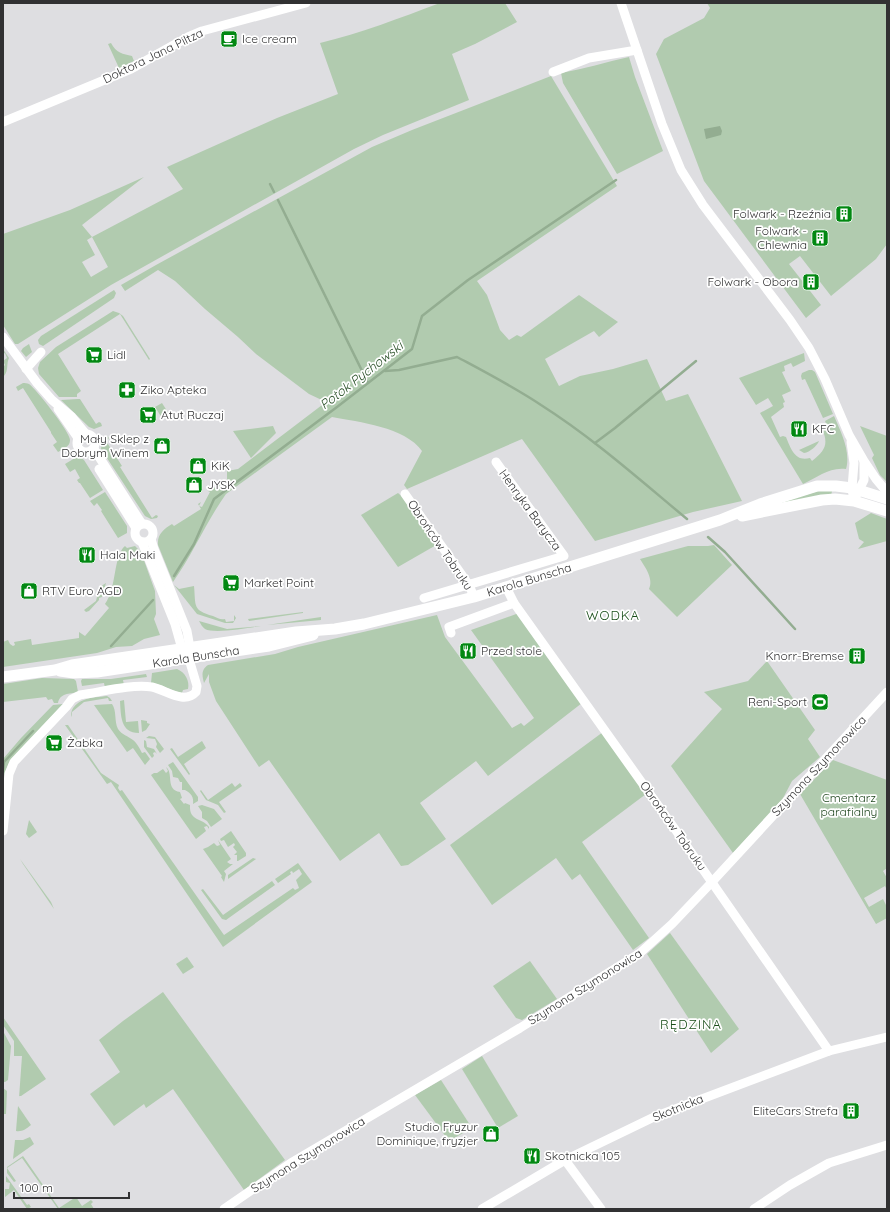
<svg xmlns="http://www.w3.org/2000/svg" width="890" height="1212" viewBox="0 0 890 1212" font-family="Quicksand,sans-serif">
  <rect width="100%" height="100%" fill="#dedee1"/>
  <!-- green -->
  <g fill="#b1cbaf" fill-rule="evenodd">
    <path d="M440 3H505L517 22 475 44 452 54 469 100 383 135 354 149 111 285 18 344H15L3 325V234L70 210 144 177 82 225 92 237 183 189 167 167 277 118 338 94 320 43C361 33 400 18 440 3ZM92 237 108 267 91 277 82 262 95 255 87 240Z"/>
    <polygon points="707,3 887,3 887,244 876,259 831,296 800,256 789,264 821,305 806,318 704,181 656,54 664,39 704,18 710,8"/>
    <path d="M111 43C116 53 123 54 132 56L134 61 119 68 108 44Z"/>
    <path d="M629 57 635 77 663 151 617 174 563 83 561 73C584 69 606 62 629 57Z"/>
    <path d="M551 76 617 186 477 281 487 295 500 330 509 340 517 335 521 337 579 295 618 322 599 337 594 331 545 359 559 386 580 376 613 369 647 359 666 401 688 394 742 501 693 512 595 541 522 439 407 489 404 485 422 451C405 427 359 422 332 417L226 494C206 522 193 554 173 582L158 545C157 534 164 529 172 524L174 526 201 509 198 504 201 502 199 506 202 507 210 492 208 491 227 480V471L238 469 326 402 309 394 256 354 238 337 205 309 175 281 158 270 125 291 121 285 156 265 372 147 412 130Z"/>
    <polygon points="114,290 116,293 114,298 43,346 39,344 38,340 41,336"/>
    <polygon points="113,311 119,313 123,316 150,359 149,360 120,314 58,354 81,391 77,394 77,397 59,397 39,374 38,368 40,362 56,347"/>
    <polygon points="29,344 32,352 26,357 21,351 23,348"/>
    <path d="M3 349 9 358C6 364 9 370 4 376L3 367 5 365 3 361 7 358 5 353 3 354Z"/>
    <path d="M804 353 805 361 793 367 791 363 784 366 785 371 782 372 791 391 782 395 785 402 783 403 784 407 771 417 780 437 783 436 786 437C791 449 795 462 810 458L812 461C825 451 829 444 822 429L827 426 825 421 834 416C841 432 851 452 846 469 829 467 818 477 803 484L760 413 773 406 768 398 756 405 739 378Z"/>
    <polygon points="809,370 812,370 815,372 833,414 823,418 805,379 802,380 801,376 802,373"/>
    <path d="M23 383C25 383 27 383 29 384 36 389 70 432 70 440 70 447 63 449 58 452L53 445 57 442 51 433V432L23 388 18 391 16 387Z"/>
    <polygon points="78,399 80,399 96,424 99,422 101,423 102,426 94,429 89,427 61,400"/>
    <polygon points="162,403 169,414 162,418 155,407"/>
    <polygon points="273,426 276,433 251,458 233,431"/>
    <polygon points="860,426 887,436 887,482 880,475 872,458 874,455"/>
    <polygon points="107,436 109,438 106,441 122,466 120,467 152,518 156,515 158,516 157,518 151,519 145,516 101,449 102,442"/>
    <path d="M819 441C817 446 810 452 804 453L799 450Z"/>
    <polygon points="80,457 84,460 103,490 90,498 80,483 79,483 77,480 80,478 75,469 70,472 65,464 75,458"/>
    <polygon points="819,491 832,491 831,496 762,507"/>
    <polygon points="105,492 127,526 127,533 118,538 101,511 102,510 97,503 94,506 90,501"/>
    <polygon points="398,493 407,501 438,544 398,567 361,515"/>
    <polygon points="871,513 887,519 887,541 858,549 864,542 859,539 855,523"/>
    <path d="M714 545 732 565 677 617 649 589C654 579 645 567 640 559L688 546H708Z"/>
    <path d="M125 546 127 548 135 546 141 552 155 591 156 614 154 619 160 635 144 639 132 646 116 647 97 653 3 667V642L8 640 10 644 13 646 15 645 14 642 31 639 32 645 79 638V632L85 636 109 608 105 604C117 588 113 556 125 546Z"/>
    <polygon points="106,583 102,597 99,598 99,600 89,611 86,612 84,610 96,601 97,597 102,594 98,588"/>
    <path d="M174 585 179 589 194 586C196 606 192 610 213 616 218 618 220 620 225 619L226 622 234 621V615L236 618 233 623H225L197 614Z"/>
    <polygon points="303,612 303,613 249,621 248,619"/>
    <path d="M519 613 582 703 488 776 476 761 420 803 446 839 408 865 401 866 379 833 340 861 269 760 259 767 216 701 209 682V674L204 683C202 675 201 670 208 665L275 654 298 647 437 615 445 637 512 728 521 723 524 726 534 718 471 630Z"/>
    <polygon points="321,617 321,620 267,625"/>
    <path d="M199 621 227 629 261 626C249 628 214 634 205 629 202 627 201 624 199 621Z"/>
    <polygon points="767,661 815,730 808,739 820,757 792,781 781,802 733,853 671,766 722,709 704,692 748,681"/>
    <path d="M177 669C185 672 190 681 188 689L183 690 182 693C171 691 162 684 151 683L152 673Z"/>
    <polygon points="146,674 147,677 123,680 124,685 105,688 104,683 82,686 81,681 82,679 111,679"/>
    <path d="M42 678 74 679 76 681 78 692C69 694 60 693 58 703H54L52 699 48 700 46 697 3 702V684Z"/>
    <path d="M107 696 110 698 112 701H109L108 698 84 702 72 712V717C69 710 77 702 84 700 90 697 100 697 107 696Z"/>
    <path d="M124 700 126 722 138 721 139 733C120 733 121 715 120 701Z"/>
    <polygon points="63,704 9,763 5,772 3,789 3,759 21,738 53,705"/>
    <path d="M112 704C117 711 114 721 118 729 122 735 128 736 133 740 137 743 140 749 142 753L145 752 150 759 145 765 133 748 127 752 94 705Z"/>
    <polygon points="141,720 147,721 147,723 150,724 146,730 142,732"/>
    <polygon points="65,725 68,725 101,773 119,785 118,788 120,791 122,790 224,935 293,888 295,890 299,888 296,880 302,874 299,869 293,873 292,871 290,872 291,874 278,883 275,879 298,863 312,882 223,947 111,782 107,784"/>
    <polygon points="603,732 646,794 582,842 649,938 633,950 580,874 572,880 556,858 492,905 450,845"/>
    <polygon points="149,736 155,737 164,749 160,753 156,747 157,744 155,739 146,738"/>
    <polygon points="144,740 146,741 147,747 154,749 157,754 155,752 153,753 154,756 152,758 144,747"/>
    <polygon points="202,741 206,748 184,764 190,774 189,775 170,749 172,748 178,757"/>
    <polygon points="833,760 887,780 887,868 883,871 887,878 887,890 885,886 864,898 869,907 883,899 887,907 887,918 876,924 800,794"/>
    <path d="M173 762 198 797V801L193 804C194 797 191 793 185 790H182V782H180L178 778 173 777 172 771 168 765Z"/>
    <path d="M166 767C174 773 165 790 180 792L182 798 180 799 184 804 185 803 190 805C189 822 202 817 209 827V829L207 826 204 827 206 831 196 839 151 775 154 773H157L163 769 166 773 168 771Z"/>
    <polygon points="232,783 235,787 240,783 242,786 219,802 226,812 224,813 218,805 206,800 200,791 201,790 208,800"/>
    <polygon points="202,805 214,809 222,819 211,827 207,821 202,818 202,812 198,806"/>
    <polygon points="29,820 37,832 29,838 26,834"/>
    <polygon points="231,831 246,853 246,856 238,861 237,861 237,855 234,855 237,852 233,847 235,845 234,843 228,847 224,840 221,841 220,839"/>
    <polygon points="218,840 231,859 227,862 230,864 233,864 224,871 226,874 224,882 221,877 222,876 203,849 208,847 214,843 217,846 220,845"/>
    <polygon points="253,858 256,859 228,879 228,875"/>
    <polygon points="20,859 51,902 54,909 23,864"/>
    <polygon points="272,881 275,885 226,920 222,919 201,890 203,889 223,915"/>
    <polygon points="670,933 739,1029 711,1053 647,954"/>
    <polygon points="187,957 194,967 183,974 176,964"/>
    <polygon points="530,961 557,999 522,1020 516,1018 493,986"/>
    <polygon points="163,992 285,1160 244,1190 173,1089 146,1108 144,1104 114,1126 90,1094 120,1072 99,1040 123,1021"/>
    <polygon points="3,1017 46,1079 21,1096 19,1096 19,1098 22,1056 14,1056 14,1041 3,1025"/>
    <polygon points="3,1031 11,1046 8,1080 5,1082 3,1082"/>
    <polygon points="482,1056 518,1116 498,1128 462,1069"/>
    <polygon points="441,1080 472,1128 449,1141 415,1095"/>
    <polygon points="3,1088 7,1091 6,1114 3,1114"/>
    <path d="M18 1106 31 1125C26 1129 22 1132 16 1131Z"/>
    <polygon points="30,1137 34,1144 13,1159 15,1140 23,1140"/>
    <polygon points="23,1156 59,1208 76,1197 82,1206 91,1200 93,1202 91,1204 94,1209 58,1209 22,1158 7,1168 16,1181 14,1182 7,1173 7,1167"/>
    <polygon points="6,1176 27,1205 29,1204 31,1207 27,1209 14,1190 5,1197 5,1189 9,1189 10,1183 6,1182"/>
  </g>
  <!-- water -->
  <polygon fill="#93ad91" points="720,126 722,131 721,135 706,139 704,129"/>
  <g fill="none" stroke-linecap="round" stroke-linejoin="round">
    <!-- stream -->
    <g stroke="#93ad91" stroke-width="2.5">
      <polyline points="270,184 274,192"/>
      <polyline points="278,200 368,383"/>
      <path d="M385 371 399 370 457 357C485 372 514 387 541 405 593 438 640 480 687 519"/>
      <polyline points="595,443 615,428 696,361"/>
      <polyline points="708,537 725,552 795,629"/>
      <polyline points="174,576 194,544 214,499 337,407 412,349 422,316 468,280 616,180"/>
      <polyline points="111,646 153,600"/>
      <polyline points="3,770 4,762 33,731"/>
    </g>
    <!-- minor -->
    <g stroke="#fff" stroke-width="9">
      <polyline points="621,3 662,124 681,170 703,205 790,320 809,348 825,379 849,435 864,461 876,479 887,492"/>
      <polyline points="553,72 589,58 637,50"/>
      <polyline points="3,122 131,69 188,37 202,31 306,3"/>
      <polyline points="3,337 37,383 52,400 72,417 86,434"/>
      <polyline points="26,369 41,352"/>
      <polyline points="58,409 78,438"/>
      <circle cx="86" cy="443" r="9"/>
      <polyline points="851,442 854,463 852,488 853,495"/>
      <polyline points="94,449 142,524"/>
      <polyline points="99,469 136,528"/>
      <polyline points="405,494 469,585 474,597"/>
      <polyline points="856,496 864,480 864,463"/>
      <circle cx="144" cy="533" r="9"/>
      <polyline points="151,539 154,549 187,631 190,648 190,653"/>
      <polyline points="506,587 514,603 677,832 829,1051"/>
      <polyline points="424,598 564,556 496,462"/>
      <polyline points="451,633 449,627 514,603"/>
      <path d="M3 831 9 774 14 762 66 707 72 699 80 695C102 692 130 684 152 687 166 690 184 705 196 692L197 686 189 659 182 649 175 624 142 542"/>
      <polyline points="565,1160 601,1209"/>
      <polyline points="224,1209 291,1163 520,1028 640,953 672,924 712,882 887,692"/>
      <polyline points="482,1209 565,1160 654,1117 829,1051 887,1037"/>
      <polyline points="754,1209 790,1185 829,1163 887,1145"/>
    </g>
    <!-- major -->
    <g stroke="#fff" stroke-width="11">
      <polyline points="742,516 822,500 835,499 854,501 887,511"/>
      <polyline points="60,671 74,673 97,672 269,646 313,635"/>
      <polyline points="3,677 55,670 72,665 296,632 335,629 364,624 474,597 720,520 760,504 817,486 836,486 852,488 887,499"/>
    </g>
  </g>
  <!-- icons -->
  <defs>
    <symbol id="cafe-square" viewBox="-11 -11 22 22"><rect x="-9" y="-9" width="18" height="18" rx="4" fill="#028812" stroke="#fff"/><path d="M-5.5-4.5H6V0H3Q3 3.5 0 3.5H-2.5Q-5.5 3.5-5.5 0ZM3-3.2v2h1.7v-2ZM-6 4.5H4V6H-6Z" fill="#fff"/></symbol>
    <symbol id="building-square" viewBox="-11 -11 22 22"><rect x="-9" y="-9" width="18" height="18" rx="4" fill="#028812" stroke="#fff"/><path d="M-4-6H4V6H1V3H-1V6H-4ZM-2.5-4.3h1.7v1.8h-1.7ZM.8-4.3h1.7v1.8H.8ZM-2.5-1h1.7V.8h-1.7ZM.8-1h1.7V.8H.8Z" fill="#fff"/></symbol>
    <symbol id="supermarket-square" viewBox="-11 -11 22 22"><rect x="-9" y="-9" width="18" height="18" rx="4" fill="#028812" stroke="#fff"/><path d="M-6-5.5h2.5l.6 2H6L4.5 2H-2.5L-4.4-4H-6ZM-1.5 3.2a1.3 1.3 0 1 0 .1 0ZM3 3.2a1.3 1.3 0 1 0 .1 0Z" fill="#fff"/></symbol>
    <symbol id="pharmacy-square" viewBox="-11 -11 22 22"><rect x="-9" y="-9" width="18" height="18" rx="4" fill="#028812" stroke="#fff"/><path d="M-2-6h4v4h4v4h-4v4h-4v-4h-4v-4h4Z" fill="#fff"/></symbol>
    <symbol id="restaurant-square" viewBox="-11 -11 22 22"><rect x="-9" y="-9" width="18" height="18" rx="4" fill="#028812" stroke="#fff"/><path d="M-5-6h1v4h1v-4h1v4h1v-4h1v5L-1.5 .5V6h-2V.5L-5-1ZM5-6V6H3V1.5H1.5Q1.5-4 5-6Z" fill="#fff"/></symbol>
    <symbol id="shop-square" viewBox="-11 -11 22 22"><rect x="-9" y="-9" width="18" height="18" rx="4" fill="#028812" stroke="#fff"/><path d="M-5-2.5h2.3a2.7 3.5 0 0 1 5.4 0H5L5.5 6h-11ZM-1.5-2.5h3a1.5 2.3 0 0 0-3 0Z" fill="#fff"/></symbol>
    <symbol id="stadium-square" viewBox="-11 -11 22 22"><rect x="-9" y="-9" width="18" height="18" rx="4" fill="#028812" stroke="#fff"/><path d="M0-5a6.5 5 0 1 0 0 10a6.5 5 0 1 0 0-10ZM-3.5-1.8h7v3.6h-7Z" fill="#fff"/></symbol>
  </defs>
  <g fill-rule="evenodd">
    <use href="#cafe-square" x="219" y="29" width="20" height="20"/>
    <use href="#building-square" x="834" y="204" width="20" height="20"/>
    <use href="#building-square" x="810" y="228" width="20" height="20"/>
    <use href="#building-square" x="801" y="272" width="20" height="20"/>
    <use href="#supermarket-square" x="84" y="345" width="20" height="20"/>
    <use href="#pharmacy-square" x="117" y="380" width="20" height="20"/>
    <use href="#supermarket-square" x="138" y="405" width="20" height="20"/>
    <use href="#restaurant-square" x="789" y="419" width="20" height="20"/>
    <use href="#shop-square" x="152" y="436" width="20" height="20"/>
    <use href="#shop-square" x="188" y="456" width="20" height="20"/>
    <use href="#shop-square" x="184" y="475" width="20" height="20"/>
    <use href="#restaurant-square" x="77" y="545" width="20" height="20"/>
    <use href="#supermarket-square" x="221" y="573" width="20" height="20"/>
    <use href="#shop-square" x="19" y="581" width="20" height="20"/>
    <use href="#restaurant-square" x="458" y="641" width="20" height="20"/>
    <use href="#building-square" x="847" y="646" width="20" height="20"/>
    <use href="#stadium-square" x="810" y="692" width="20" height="20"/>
    <use href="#supermarket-square" x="44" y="733" width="20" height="20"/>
    <use href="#building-square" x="841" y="1101" width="20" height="20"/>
    <use href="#shop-square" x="481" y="1124" width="20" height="20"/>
    <use href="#restaurant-square" x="522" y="1146" width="20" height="20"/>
  </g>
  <g text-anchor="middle" stroke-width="3.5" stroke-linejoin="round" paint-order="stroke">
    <!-- poi labels -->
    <g font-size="12" fill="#313132" stroke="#fff" text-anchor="start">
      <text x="242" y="43">Ice cream</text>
      <text x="831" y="218" text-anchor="end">Folwark - Rzeźnia</text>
      <text x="807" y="235" text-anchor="end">Folwark -<tspan x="807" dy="14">Chlewnia</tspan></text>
      <text x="798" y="286" text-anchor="end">Folwark - Obora</text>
      <text x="107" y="359">Lidl</text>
      <text x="140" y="394">Ziko Apteka</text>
      <text x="161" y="419">Atut Ruczaj</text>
      <text x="812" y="433">KFC</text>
      <text x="149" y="443" text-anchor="end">Mały Sklep z<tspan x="149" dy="14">Dobrym Winem</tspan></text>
      <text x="211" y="470">KiK</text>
      <text x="207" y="489">JYSK</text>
      <text x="100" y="559">Hala Maki</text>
      <text x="244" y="587">Market Point</text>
      <text x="42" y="595">RTV Euro AGD</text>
      <text x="481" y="655">Przed stole</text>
      <text x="844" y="660" text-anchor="end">Knorr-Bremse</text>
      <text x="807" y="706" text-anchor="end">Reni-Sport</text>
      <text x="67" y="747">Żabka</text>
      <text x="838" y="1115" text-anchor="end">EliteCars Strefa</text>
      <text x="478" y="1131" text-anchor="end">Studio Fryzur<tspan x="478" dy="14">Dominique, fryzjer</tspan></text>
      <text x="545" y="1160">Skotnicka 105</text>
    </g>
    <!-- street labels -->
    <g font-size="12" fill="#313132" stroke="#fff">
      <text transform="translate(153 56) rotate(-26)" y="4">Doktora Jana Piltza</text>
      <text transform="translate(530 510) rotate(54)" y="4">Henryka Barycza</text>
      <text transform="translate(440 545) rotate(56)" y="4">Obrońców Tobruku</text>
      <text transform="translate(529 580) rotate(-17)" y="4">Karola Bunscha</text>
      <text transform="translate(196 657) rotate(-9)" y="4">Karola Bunscha</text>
      <text transform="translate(819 766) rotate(-47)" y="4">Szymona Szymonowica</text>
      <text transform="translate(673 826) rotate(55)" y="4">Obrońców Tobruku</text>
      <text transform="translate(585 987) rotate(-32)" y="4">Szymona Szymonowica</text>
      <text transform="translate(678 1108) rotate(-22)" y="4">Skotnicka</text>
      <text transform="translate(308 1155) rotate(-32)" y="4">Szymona Szymonowica</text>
    </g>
    <!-- park labels -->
    <g font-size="12" fill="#214820" stroke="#fff">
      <text x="849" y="802">Cmentarz<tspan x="849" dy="14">parafialny</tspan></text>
    </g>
    <!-- water labels -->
    <g font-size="13" font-style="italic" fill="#274e26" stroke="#fff">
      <text transform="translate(361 375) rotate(-38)" y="5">Potok Pychowski</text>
    </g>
    <!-- neighbourhood labels -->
    <g font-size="13" letter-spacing="1" fill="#194e19" stroke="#fff">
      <text x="613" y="620">WODKA</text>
      <text x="691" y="1029">RĘDZINA</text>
    </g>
  </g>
  <!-- border -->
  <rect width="890" height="1212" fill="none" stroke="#313132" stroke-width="8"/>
  <!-- scale -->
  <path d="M14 1192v6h115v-6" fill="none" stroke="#313132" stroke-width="2"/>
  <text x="20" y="1192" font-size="12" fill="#313132" stroke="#ffffff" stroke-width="3" paint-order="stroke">100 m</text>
</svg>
